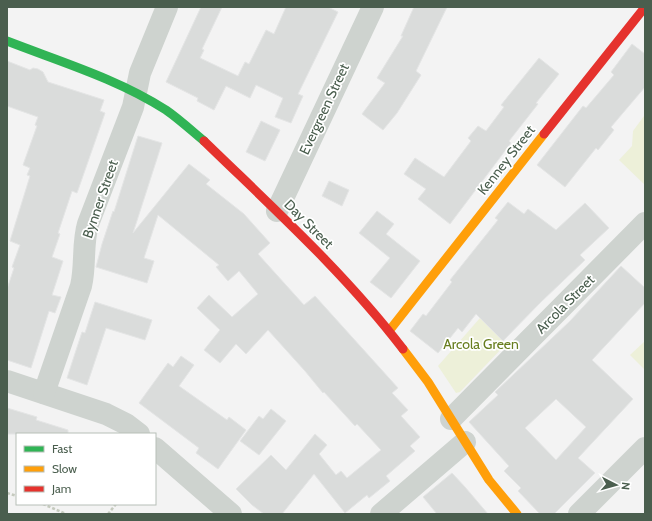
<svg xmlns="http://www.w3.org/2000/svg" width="652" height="521" viewBox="0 0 652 521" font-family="Cabin,sans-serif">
  <rect width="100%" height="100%" fill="#f3f3f3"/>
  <!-- green -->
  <g fill="#edf0d9">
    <polygon points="644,116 645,117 645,185 619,160 632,146 633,131"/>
    <polygon points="480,318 506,344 460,392 456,393 438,366"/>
    <polygon points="645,341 645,370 630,355"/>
  </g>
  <!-- building -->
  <g fill="#dadcdb" stroke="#e4e5e5" fill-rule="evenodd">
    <polygon points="201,7 222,7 202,49 204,50 200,58 238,76 245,62 249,64 266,30 274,34 286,7 328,7 338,12 298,94 303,96 291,123 275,117 283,98 256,85 250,98 226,86 214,110 197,101 198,98 166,82"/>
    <polygon points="414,7 447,7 416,71 421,75 397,113 383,130 362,114 385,83 377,78 403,36 401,36"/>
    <polygon points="632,44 645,54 645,87 611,127 614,130 598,150 596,148 565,187 537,165 583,106 586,108 614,75 611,72"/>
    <polygon points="539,58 559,74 536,103 538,104 509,141 511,143 450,224 418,199 426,189 404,174 415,158 444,177 471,141 468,138 478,126 486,131 504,107 501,105"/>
    <polygon points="7,61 30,70 33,68 38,69 43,72 48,82 104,100 100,111 105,113 77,193 72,191 58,233 60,234 52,257 63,261 52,295 61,297 55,313 49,311 31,368 7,360 7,289 14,268 12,267 20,245 10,241 30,176 27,175 30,168 23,165 37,126 35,125 38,117 7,106"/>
    <polygon points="261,121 280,130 265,161 246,152"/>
    <polygon points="138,136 162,143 133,233 189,164 210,180 206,184 244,214 270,243 258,254 304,305 315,296 398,388 392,393 408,410 401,416 420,437 410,446 415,451 386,476 390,481 369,498 367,495 345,513 314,474 282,514 264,514 252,505 236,489 271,455 286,470 315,434 327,445 319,454 336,475 341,471 347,478 381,450 357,424 355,426 324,392 323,393 305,371 268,330 246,354 236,344 220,363 204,350 220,330 197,308 209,295 232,317 258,294 239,271 228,281 216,267 219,265 158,215 144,258 154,261 147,283 96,267 102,244 113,211 114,212"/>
    <polygon points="329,181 349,190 342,206 322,196"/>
    <polygon points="508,202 524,214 528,209 556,230 585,203 609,228 580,255 585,260 541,302 503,341 476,314 462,332 458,328 438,353 410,331 423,314 426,316 452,282 450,280 498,220 495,218"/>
    <polygon points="377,211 394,224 386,234 420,261 391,298 370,282 390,258 359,233"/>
    <path d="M621 266 645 288V303L592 360 633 399 578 458 595 473 554 514H540L518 491 521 488 504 471 509 466 469 422 498 395 495 392 570 321ZM556 399 586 427 556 460 525 428Z"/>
    <polygon points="95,302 152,320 145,340 106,328 87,385 67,378 82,332 85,333"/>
    <polygon points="181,356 194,365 179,386 227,420 229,417 246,430 218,469 196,453 199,448 139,403 168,363 173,367"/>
    <polygon points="7,408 37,417 36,420 68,430 68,434 7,434"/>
    <polygon points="271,409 286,421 259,455 240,441 259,416 263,419"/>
    <polygon points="452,473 465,487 488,514 437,514 423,497"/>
  </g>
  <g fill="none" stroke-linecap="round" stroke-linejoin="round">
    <!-- path -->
    <g stroke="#c5cabe" stroke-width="2.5" stroke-dasharray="3 2" stroke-linecap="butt">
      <polyline points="7,493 17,496"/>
      <polyline points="43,504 66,514"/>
      <polyline points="108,514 116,504"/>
    </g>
    <!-- street -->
    <g stroke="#ced3cf" stroke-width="22">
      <polyline points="277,211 373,7"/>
      <polyline points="7,381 106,414 126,424 139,434"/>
      <path d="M44 393 81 286C86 265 82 244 88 224L133 107 140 73 167 7"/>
      <polyline points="451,419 645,223"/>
      <polyline points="155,448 231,514"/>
      <polyline points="381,514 465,442"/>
      <polyline points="579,514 645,448"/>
    </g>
    <!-- fast -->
    <path stroke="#30b455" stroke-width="9" d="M7 41C61 62 118 79 166 110 179 119 192 131 204 141"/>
    <!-- slow -->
    <g stroke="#ff9f0a" stroke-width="9">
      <polyline points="389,331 544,134"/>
      <polyline points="403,349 428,382 489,480 517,514"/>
    </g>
    <!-- jam -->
    <g stroke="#e5322d" stroke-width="9">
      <polyline points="544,134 645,7"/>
      <path d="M204 141C273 208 345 273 403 349"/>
    </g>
  </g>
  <g text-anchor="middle" stroke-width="3.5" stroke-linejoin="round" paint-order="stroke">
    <!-- street labels -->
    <g font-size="14" fill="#4a5e4e" stroke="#fff">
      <text transform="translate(324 109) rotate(-65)" y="5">Evergreen Street</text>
      <text transform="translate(506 160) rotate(-52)" y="5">Kenney Street</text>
      <text transform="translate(100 199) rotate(-71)" y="5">Bynner Street</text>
      <text transform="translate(309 224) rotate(45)" y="5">Day Street</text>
      <text transform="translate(565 304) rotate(-45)" y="5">Arcola Street</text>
    </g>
    <!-- park labels -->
    <g font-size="14" fill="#677d1e" stroke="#fff">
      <text x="481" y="349">Arcola Green</text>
    </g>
  </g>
  <!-- border -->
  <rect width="652" height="521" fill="none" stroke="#4a5e4e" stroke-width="16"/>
  <!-- legend -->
  <rect x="16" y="433" width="140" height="72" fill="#ffffff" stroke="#b7bfb8"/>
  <rect x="24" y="446" width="20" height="6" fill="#30b455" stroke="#b7bfb8"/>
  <text x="52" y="453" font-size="12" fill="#4a5e4e">Fast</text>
  <rect x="24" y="466" width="20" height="6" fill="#ff9f0a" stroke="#b7bfb8"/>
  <text x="52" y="473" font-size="12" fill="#4a5e4e">Slow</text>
  <rect x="24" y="486" width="20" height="6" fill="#e5322d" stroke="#b7bfb8"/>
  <text x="52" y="493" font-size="12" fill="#4a5e4e">Jam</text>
  <!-- north arrow -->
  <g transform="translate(616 485) rotate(96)" stroke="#ffffff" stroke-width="3" paint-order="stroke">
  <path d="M0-3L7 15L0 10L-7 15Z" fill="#4a5e4e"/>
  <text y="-6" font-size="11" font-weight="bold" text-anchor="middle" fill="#4a5e4e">N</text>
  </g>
</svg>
